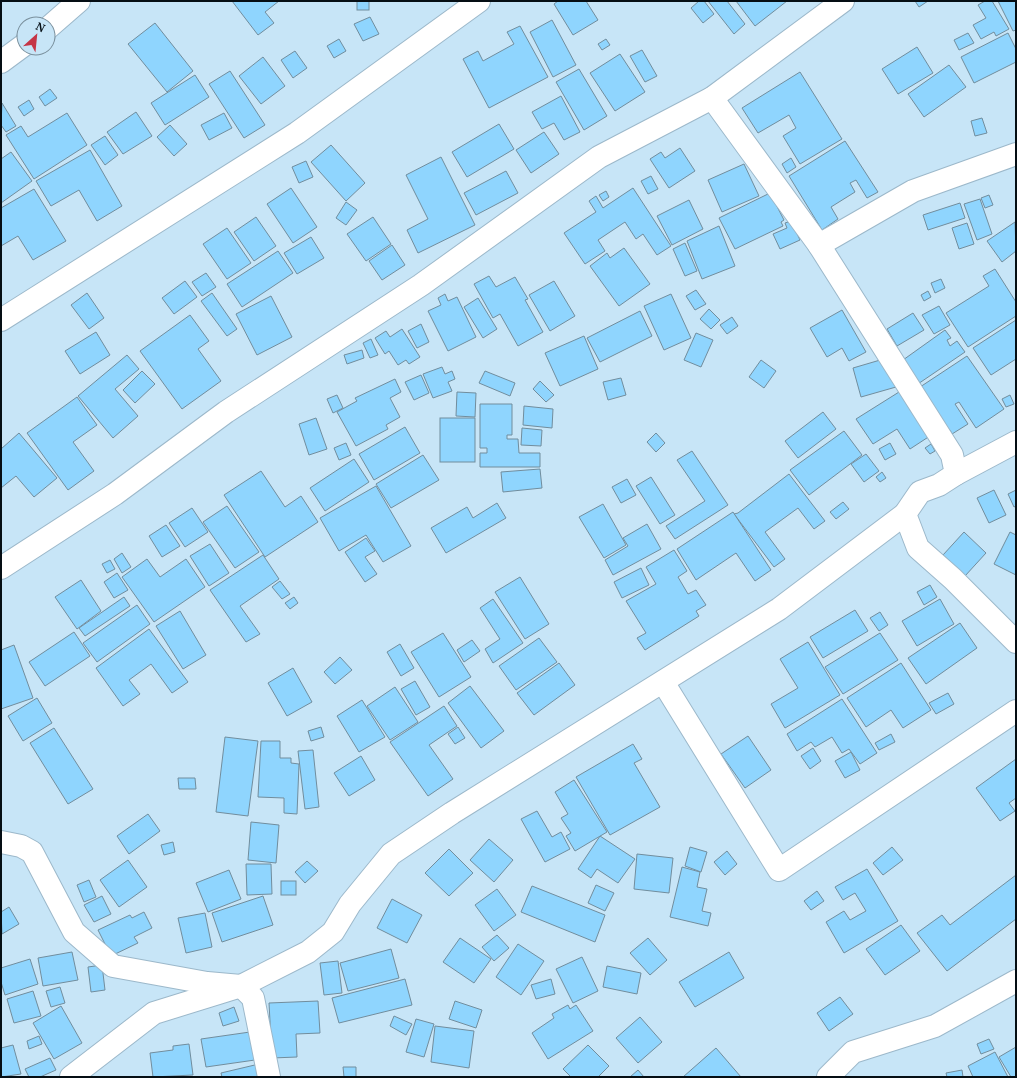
<svg xmlns="http://www.w3.org/2000/svg" width="1017" height="1078" viewBox="0 0 1017 1078" font-family="'Noto Serif',serif">
  <rect width="100%" height="100%" fill="#c7e5f7"/>
  <!-- building -->
  <g fill="#8fd5fe" stroke="#718d9d">
    <polygon points="232,1 279,1 265,12 274,23 258,35"/>
    <rect x="357" y="1" width="12" height="9"/>
    <polygon points="586,1 598,20 573,35 554,4 558,1"/>
    <polygon points="699,1 704,1 714,14 703,23 691,8"/>
    <polygon points="708,1 727,1 745,24 734,34"/>
    <polygon points="736,1 787,1 755,26"/>
    <polygon points="915,1 928,1 919,7"/>
    <polygon points="985,1 992,1 1009,29 996,36 994,32 981,39 973,25 986,18 978,5"/>
    <polygon points="998,1 1016,1 1016,30 1013,31"/>
    <polygon points="370,17 379,34 363,41 354,24"/>
    <polygon points="552,20 576,65 553,77 530,32"/>
    <polygon points="155,23 193,71 167,92 128,44"/>
    <polygon points="520,26 548,77 489,108 463,59 478,51 483,61 514,44 507,32"/>
    <polygon points="968,33 974,43 959,50 954,40"/>
    <polygon points="1008,33 1016,49 1016,62 974,83 961,57"/>
    <polygon points="339,39 346,51 334,58 327,46"/>
    <polygon points="606,39 610,45 602,50 598,44"/>
    <polygon points="917,47 933,73 898,94 882,69"/>
    <polygon points="642,50 657,76 645,82 630,56"/>
    <polygon points="295,51 307,68 293,78 281,60"/>
    <polygon points="620,54 645,92 615,111 590,73"/>
    <polygon points="263,57 285,86 261,104 239,76"/>
    <polygon points="949,65 966,87 924,117 908,94"/>
    <polygon points="579,69 607,116 584,130 556,82"/>
    <polygon points="230,71 265,125 244,138 209,84"/>
    <polygon points="800,72 842,139 800,164 783,136 796,128 789,115 758,133 742,108"/>
    <polygon points="195,75 209,97 165,125 151,103"/>
    <polygon points="50,89 57,98 45,106 39,97"/>
    <polygon points="561,96 580,132 564,140 554,123 542,129 532,112"/>
    <polygon points="29,100 34,109 24,116 18,107"/>
    <polygon points="2,103 16,126 6,132 1,125"/>
    <polygon points="136,112 152,136 123,154 107,132"/>
    <polygon points="67,113 87,145 34,179 6,135 21,126 28,137"/>
    <polygon points="224,113 232,128 209,140 201,125"/>
    <polygon points="982,118 987,133 975,136 971,121"/>
    <polygon points="499,124 514,149 467,177 452,152"/>
    <polygon points="170,125 187,144 174,156 157,137"/>
    <polygon points="544,132 559,154 531,173 516,150"/>
    <polygon points="105,136 118,155 105,165 91,145"/>
    <polygon points="845,141 878,192 867,198 856,180 850,183 855,192 831,207 838,219 822,230 789,176"/>
    <polygon points="331,145 365,183 346,201 311,162"/>
    <polygon points="680,148 695,171 669,188 650,159 661,152 665,158"/>
    <polygon points="90,150 122,206 97,221 79,190 51,206 36,181"/>
    <polygon points="11,152 32,181 1,203 1,159"/>
    <polygon points="441,157 475,225 418,253 407,230 428,219 406,175"/>
    <polygon points="791,158 796,167 787,173 782,164"/>
    <polygon points="306,161 313,177 299,183 292,167"/>
    <polygon points="744,164 759,196 722,212 708,180"/>
    <polygon points="506,171 518,193 476,215 464,193"/>
    <polygon points="651,176 658,189 648,194 641,181"/>
    <polygon points="291,188 317,227 293,243 267,204"/>
    <polygon points="633,188 671,246 657,255 643,234 636,239 625,222 598,240 605,251 585,264 564,233 596,212 589,201 596,196 603,208"/>
    <polygon points="34,189 66,241 33,260 18,236 1,246 1,208"/>
    <polygon points="606,191 609,197 603,201 599,195"/>
    <polygon points="770,193 784,220 781,222 783,226 735,249 719,218"/>
    <polygon points="989,195 993,205 985,208 981,198"/>
    <polygon points="980,199 992,234 977,240 964,204"/>
    <polygon points="689,200 703,229 672,245 657,216"/>
    <polygon points="346,202 357,210 346,225 336,218"/>
    <polygon points="960,203 965,218 928,230 923,215"/>
    <polygon points="256,217 276,246 254,261 234,232"/>
    <polygon points="373,217 391,244 366,261 347,234"/>
    <polygon points="791,221 800,240 780,249 773,234 787,228 785,223"/>
    <polygon points="1015,222 1016,251 1002,262 987,241"/>
    <polygon points="967,223 974,244 959,249 952,228"/>
    <polygon points="719,226 735,266 702,279 687,241"/>
    <polygon points="227,228 251,263 227,279 203,244"/>
    <polygon points="311,237 324,258 297,274 284,253"/>
    <polygon points="685,243 697,271 685,276 673,249"/>
    <polygon points="392,245 405,265 382,280 369,261"/>
    <polygon points="624,248 650,284 619,306 590,266 607,253 610,258"/>
    <polygon points="278,251 293,273 242,307 227,284"/>
    <polygon points="995,269 1016,302 1016,316 968,347 946,313 989,286 983,276"/>
    <polygon points="206,273 216,287 202,296 192,282"/>
    <polygon points="489,276 496,287 515,277 528,299 525,300 543,332 518,346 500,314 493,318 474,284"/>
    <polygon points="941,279 945,288 935,293 931,283"/>
    <polygon points="185,281 197,297 174,314 162,298"/>
    <polygon points="554,281 575,316 550,331 529,295"/>
    <polygon points="696,290 706,304 695,310 686,296"/>
    <polygon points="928,291 931,297 924,301 921,295"/>
    <polygon points="87,293 104,318 89,329 71,305"/>
    <polygon points="212,293 237,329 227,336 201,301"/>
    <polygon points="445,294 448,301 457,297 476,337 448,351 428,311 441,305 438,298"/>
    <polygon points="671,294 691,338 664,350 644,306"/>
    <polygon points="271,296 292,337 257,355 236,314"/>
    <polygon points="478,298 497,329 483,338 464,307"/>
    <polygon points="939,306 950,325 934,334 922,315"/>
    <polygon points="709,309 720,320 711,329 700,319"/>
    <polygon points="842,310 866,352 849,361 842,348 827,357 810,328"/>
    <polygon points="640,311 652,336 600,362 587,338"/>
    <polygon points="913,313 924,330 897,346 887,329"/>
    <polygon points="190,315 209,341 198,349 221,381 182,409 140,351"/>
    <polygon points="732,317 738,326 727,334 720,325"/>
    <polygon points="1016,320 1016,359 991,375 973,348"/>
    <polygon points="421,324 429,342 417,348 408,331"/>
    <polygon points="402,329 420,357 409,364 406,360 398,365 389,351 385,354 375,338 386,331 390,337"/>
    <polygon points="945,330 951,338 947,340 950,346 957,341 965,352 912,388 896,365"/>
    <polygon points="96,332 110,355 80,374 65,351"/>
    <polygon points="696,333 713,340 701,367 684,360"/>
    <polygon points="584,336 598,369 560,386 545,353"/>
    <polygon points="371,339 378,355 370,358 363,343"/>
    <polygon points="362,350 364,358 347,364 344,355"/>
    <polygon points="127,355 139,369 115,389 138,416 113,438 78,396"/>
    <polygon points="967,356 1004,409 976,428 959,402 955,404 968,424 952,434 950,430 944,434 914,391"/>
    <polygon points="887,358 896,387 861,397 853,368"/>
    <polygon points="761,360 776,371 764,388 749,377"/>
    <polygon points="442,367 445,374 452,371 455,379 448,382 452,391 433,398 423,374"/>
    <polygon points="142,371 155,384 135,403 123,390"/>
    <polygon points="485,371 515,383 510,396 479,383"/>
    <polygon points="421,375 429,393 414,400 405,382"/>
    <polygon points="621,378 626,395 608,400 603,382"/>
    <polygon points="395,379 401,392 390,398 400,417 386,425 388,429 356,446 337,412 357,401 355,398"/>
    <polygon points="540,381 554,395 546,402 533,389"/>
    <polygon points="907,387 936,432 910,449 897,429 873,444 856,419"/>
    <polygon points="457,392 476,393 475,417 456,416"/>
    <polygon points="337,395 343,408 333,413 327,399"/>
    <polygon points="1010,395 1014,404 1006,407 1002,399"/>
    <polygon points="77,397 97,425 73,442 94,471 68,490 27,433"/>
    <polygon points="480,404 512,404 512,435 507,435 507,439 518,439 519,453 540,453 540,467 480,467 480,453 487,453 487,448 480,448"/>
    <polygon points="524,406 553,409 552,428 523,425"/>
    <polygon points="823,412 836,429 798,458 785,441"/>
    <polygon points="316,418 327,449 309,455 299,424"/>
    <rect x="440" y="418" width="35" height="44"/>
    <polygon points="405,427 420,453 374,480 359,454"/>
    <polygon points="522,428 542,430 541,446 521,445"/>
    <polygon points="844,431 862,455 809,495 790,470"/>
    <polygon points="19,433 57,478 34,497 16,476 1,488 1,449"/>
    <polygon points="656,433 665,443 656,452 647,442"/>
    <polygon points="346,443 351,455 339,460 334,448"/>
    <polygon points="890,443 896,454 885,460 879,449"/>
    <polygon points="931,444 935,451 930,454 925,448"/>
    <polygon points="692,451 728,505 675,539 666,526 705,501 677,460"/>
    <polygon points="866,454 879,471 864,482 851,464"/>
    <polygon points="423,455 439,480 391,508 376,484"/>
    <polygon points="354,459 369,482 325,511 310,488"/>
    <polygon points="540,469 542,488 503,492 501,472"/>
    <polygon points="261,471 285,507 301,496 318,522 265,557 224,495"/>
    <polygon points="882,472 886,478 880,482 876,477"/>
    <polygon points="789,474 825,521 814,529 798,508 765,532 785,559 774,567 734,514 738,513"/>
    <polygon points="651,477 675,515 660,524 636,486"/>
    <polygon points="627,479 636,495 621,503 612,487"/>
    <polygon points="376,486 411,546 383,562 366,535 339,551 320,518"/>
    <polygon points="994,490 1006,515 989,523 977,498"/>
    <polygon points="1016,490 1016,506 1014,507 1008,494"/>
    <polygon points="843,502 849,509 836,519 830,512"/>
    <polygon points="497,503 506,518 446,553 431,528 467,507 473,518"/>
    <polygon points="603,504 626,545 604,558 579,517"/>
    <polygon points="227,506 259,552 235,568 203,522"/>
    <polygon points="192,508 208,532 185,547 169,523"/>
    <polygon points="733,512 771,570 755,581 736,553 696,580 677,549"/>
    <polygon points="647,524 661,549 613,575 605,560 628,546 623,538"/>
    <polygon points="166,525 180,546 162,557 149,536"/>
    <polygon points="964,532 986,553 965,576 943,555"/>
    <polygon points="1010,532 1016,535 1016,575 994,564"/>
    <polygon points="366,538 375,551 365,557 377,574 365,582 345,552"/>
    <polygon points="210,544 229,573 209,586 190,556"/>
    <polygon points="674,550 687,571 678,577 688,594 696,590 706,605 696,611 699,616 645,650 637,638 646,633 626,601 656,584 646,567"/>
    <polygon points="122,553 131,567 122,573 114,559"/>
    <polygon points="263,555 279,579 240,606 260,634 246,642 210,590"/>
    <polygon points="147,559 160,577 186,559 205,587 154,622 122,577"/>
    <polygon points="110,560 115,569 107,573 102,564"/>
    <polygon points="641,568 649,585 622,598 614,582"/>
    <polygon points="117,573 128,590 114,598 104,582"/>
    <polygon points="520,577 549,624 525,639 495,592"/>
    <polygon points="81,580 101,611 77,629 55,597"/>
    <polygon points="280,581 290,594 282,599 272,587"/>
    <polygon points="930,585 937,597 924,605 917,592"/>
    <polygon points="124,597 130,606 85,636 79,628"/>
    <polygon points="294,597 298,603 290,609 285,603"/>
    <polygon points="493,599 523,643 493,663 485,649 500,639 480,608"/>
    <polygon points="940,599 954,624 917,646 902,621"/>
    <polygon points="137,605 150,624 97,662 83,643"/>
    <polygon points="855,610 868,631 823,658 810,637"/>
    <polygon points="180,611 206,655 183,669 156,626"/>
    <polygon points="880,612 888,625 879,631 870,618"/>
    <polygon points="960,623 977,648 926,684 908,658"/>
    <polygon points="149,629 188,682 172,693 151,664 129,680 140,694 123,706 96,668"/>
    <polygon points="74,632 90,656 45,686 29,662"/>
    <polygon points="443,633 471,677 439,697 411,652"/>
    <polygon points="880,633 898,660 843,694 825,667"/>
    <polygon points="539,638 557,662 516,690 499,666"/>
    <polygon points="472,640 480,651 464,662 457,650"/>
    <polygon points="808,642 840,695 785,728 771,704 798,688 780,659"/>
    <polygon points="400,644 414,668 401,676 387,652"/>
    <polygon points="14,645 33,698 1,709 1,650"/>
    <polygon points="340,657 352,670 335,684 324,672"/>
    <polygon points="559,663 575,685 534,715 517,693"/>
    <polygon points="901,663 931,710 903,728 891,710 866,727 847,698"/>
    <polygon points="293,668 312,702 287,716 268,683"/>
    <polygon points="415,681 430,707 416,715 401,689"/>
    <polygon points="470,686 504,731 481,748 448,703"/>
    <polygon points="395,687 418,722 390,740 367,706"/>
    <polygon points="948,693 954,704 936,714 929,703"/>
    <polygon points="37,698 52,723 23,741 8,716"/>
    <polygon points="842,699 877,753 860,764 849,749 842,753 832,737 815,747 811,742 797,751 787,734"/>
    <polygon points="362,700 385,737 359,752 337,716"/>
    <polygon points="444,706 457,726 429,745 453,779 428,796 390,742"/>
    <polygon points="321,727 324,737 311,741 308,731"/>
    <polygon points="458,727 465,738 455,744 448,734"/>
    <polygon points="54,728 93,789 68,804 30,743"/>
    <polygon points="891,734 895,742 879,750 875,743"/>
    <polygon points="748,736 771,770 745,788 721,754"/>
    <polygon points="225,737 258,741 248,816 216,812"/>
    <polygon points="261,741 280,741 280,758 291,758 291,763 299,764 297,814 284,813 284,798 258,797"/>
    <polygon points="633,744 642,759 634,763 660,807 610,835 576,777"/>
    <polygon points="813,748 821,761 810,769 801,756"/>
    <polygon points="313,750 319,807 305,809 298,751"/>
    <polygon points="851,752 860,770 845,778 835,761"/>
    <polygon points="361,756 375,780 349,796 334,773"/>
    <polygon points="1016,759 1016,798 1009,803 1015,811 1000,821 976,788"/>
    <polygon points="178,778 195,778 196,789 179,789"/>
    <polygon points="574,780 607,832 575,851 566,836 571,833 561,818 568,814 555,792"/>
    <polygon points="537,811 552,837 561,832 570,849 545,862 521,819"/>
    <polygon points="148,814 160,831 129,854 117,836"/>
    <polygon points="251,822 279,825 276,863 248,860"/>
    <polygon points="600,836 635,859 618,883 597,869 591,878 578,869"/>
    <polygon points="489,839 513,860 494,882 470,860"/>
    <polygon points="173,842 175,852 164,855 161,845"/>
    <polygon points="690,847 707,852 701,872 685,866"/>
    <polygon points="892,847 903,860 883,875 873,863"/>
    <polygon points="449,849 473,873 449,896 425,873"/>
    <polygon points="727,851 737,864 725,875 714,862"/>
    <polygon points="637,854 673,858 669,893 634,889"/>
    <polygon points="128,860 147,887 119,907 100,880"/>
    <polygon points="307,861 318,871 305,883 295,872"/>
    <polygon points="246,864 271,864 272,894 247,895"/>
    <polygon points="682,867 700,872 697,887 707,889 702,911 711,913 708,926 670,917"/>
    <polygon points="867,869 898,921 844,953 826,922 844,911 850,920 866,911 855,893 843,900 835,887"/>
    <polygon points="229,870 241,899 208,912 196,883"/>
    <polygon points="1016,875 1016,919 947,971 917,933 942,915 950,925"/>
    <polygon points="89,880 96,897 84,902 77,885"/>
    <rect x="281" y="881" width="15" height="14"/>
    <polygon points="596,885 614,893 605,911 588,903"/>
    <polygon points="532,886 605,915 595,942 521,912"/>
    <polygon points="497,889 516,915 494,931 475,905"/>
    <polygon points="817,891 824,901 811,910 804,901"/>
    <polygon points="102,896 111,914 94,922 84,905"/>
    <polygon points="263,896 273,925 222,942 212,913"/>
    <polygon points="392,899 422,915 407,943 377,928"/>
    <polygon points="9,907 19,924 2,934 1,912"/>
    <polygon points="144,912 152,928 134,937 138,943 111,956 98,930 130,915 132,918"/>
    <polygon points="205,913 212,947 186,953 178,918"/>
    <polygon points="901,925 920,951 885,975 866,949"/>
    <polygon points="497,935 509,948 494,961 482,947"/>
    <polygon points="460,938 491,959 474,983 443,962"/>
    <polygon points="648,938 667,960 650,975 630,953"/>
    <polygon points="518,944 544,961 521,995 496,977"/>
    <polygon points="391,949 399,978 348,991 340,963"/>
    <polygon points="72,952 78,980 43,986 38,958"/>
    <polygon points="729,952 744,978 695,1007 679,982"/>
    <polygon points="582,957 598,991 573,1003 556,969"/>
    <polygon points="30,959 38,984 5,995 1,982 1,968"/>
    <polygon points="338,961 342,993 324,995 320,963"/>
    <polygon points="102,965 105,990 91,992 88,967"/>
    <polygon points="607,966 641,973 637,994 603,987"/>
    <polygon points="405,979 412,1005 339,1023 332,998"/>
    <polygon points="551,979 555,994 536,999 531,985"/>
    <polygon points="60,987 65,1003 51,1007 46,991"/>
    <polygon points="33,991 41,1016 14,1023 7,999"/>
    <polygon points="840,997 853,1014 829,1031 817,1013"/>
    <polygon points="318,1001 320,1033 296,1034 297,1057 272,1058 269,1003"/>
    <polygon points="455,1001 482,1010 476,1028 449,1019"/>
    <polygon points="568,1005 570,1009 576,1005 593,1031 548,1059 532,1033 554,1018 552,1014"/>
    <polygon points="61,1006 82,1043 54,1059 33,1023"/>
    <polygon points="234,1007 239,1021 223,1026 219,1013"/>
    <polygon points="394,1016 412,1024 406,1035 390,1026"/>
    <polygon points="640,1017 662,1042 638,1063 616,1038"/>
    <polygon points="416,1019 434,1024 424,1057 406,1052"/>
    <polygon points="435,1026 474,1031 469,1068 431,1062"/>
    <polygon points="257,1031 262,1059 206,1067 201,1039"/>
    <polygon points="39,1036 42,1044 29,1049 27,1041"/>
    <polygon points="989,1039 994,1049 981,1054 977,1044"/>
    <polygon points="189,1044 193,1075 153,1077 150,1053 173,1050 173,1046"/>
    <polygon points="13,1045 21,1074 1,1077 1,1048"/>
    <polygon points="588,1045 609,1066 598,1077 571,1077 563,1069"/>
    <polygon points="1016,1047 1016,1077 1011,1077 999,1057"/>
    <polygon points="716,1048 741,1077 683,1077"/>
    <polygon points="995,1052 1008,1077 973,1077 968,1066"/>
    <polygon points="50,1058 56,1070 40,1077 29,1077 25,1069"/>
    <polygon points="259,1064 262,1077 222,1077 221,1073"/>
    <polygon points="343,1067 356,1067 356,1077 344,1077"/>
    <polygon points="638,1070 644,1077 630,1077"/>
    <polygon points="962,1070 963,1077 947,1077 946,1073"/>
  </g>
  <g fill="none" stroke-linecap="round" stroke-linejoin="round">
    <defs>
      <g id="street">
        <polyline points="48,28 79,1"/>
        <polyline points="1,62 24,45"/>
        <polyline points="712,98 819,245 952,455 956,474 939,485 920,492 905,514 918,548 953,579 1016,642"/>
        <polyline points="819,245 913,191 1016,154"/>
        <polyline points="1,320 297,133 479,1"/>
        <polyline points="956,474 1016,442"/>
        <polyline points="1,568 115,494 226,412 421,285 599,157 712,98 843,1"/>
        <polyline points="663,682 779,870 1016,711"/>
        <polyline points="1,842 21,846 32,852 74,932 113,966 207,983 241,986 253,998 269,1077"/>
        <polyline points="71,1077 154,1013 241,986 308,952 333,932 350,904 391,854 452,813 779,609 905,514"/>
        <polyline points="828,1077 853,1052 935,1026 1016,981"/>
      </g>
    </defs>
    <!-- street casing -->
    <use href="#street" stroke="#9cb8ca" stroke-width="24"/>
    <!-- street -->
    <use href="#street" stroke="#fff" stroke-width="22"/>
  </g>
  <!-- border -->
  <rect width="1017" height="1078" fill="none" stroke="#050e14" stroke-width="4"/>
  <!-- north arrow -->
  <g transform="translate(36 36) rotate(27)"><circle r="19" fill="#c7e5f7" stroke="#798f9c"/>
  <path d="M0-3L7 15L0 10L-7 15Z" fill="#c53546"/>
  <text y="-6" font-size="11" font-weight="bold" text-anchor="middle" fill="#050e14">N</text>
  </g>
</svg>
